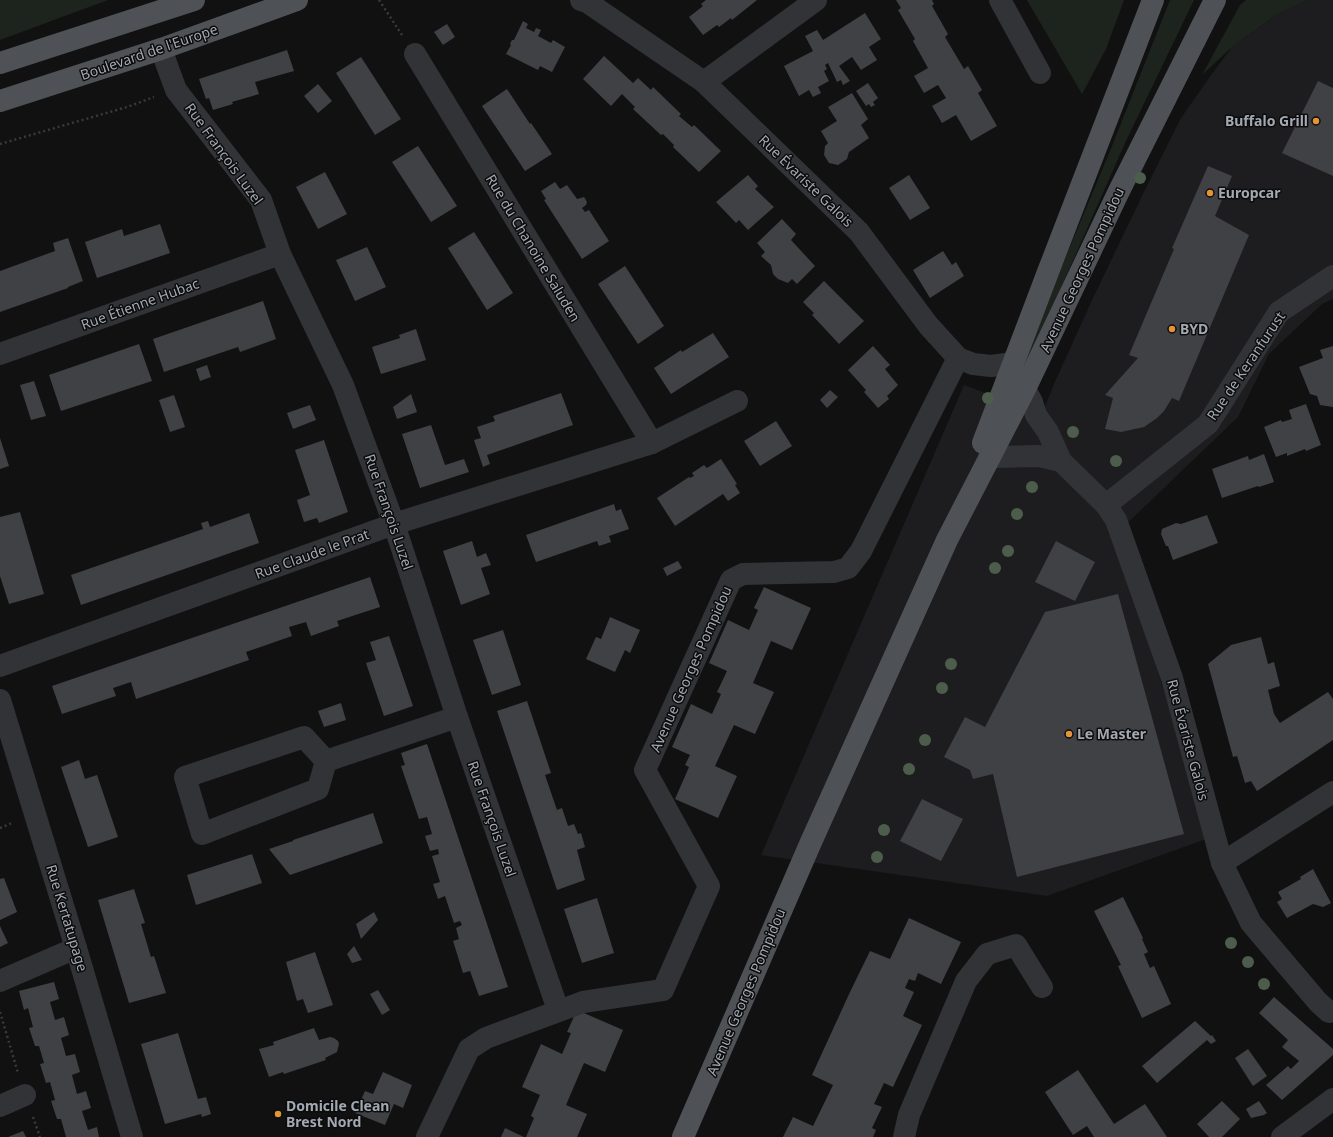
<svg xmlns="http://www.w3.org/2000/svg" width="1333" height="1137" viewBox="0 0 1333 1137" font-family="'Noto Sans',sans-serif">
  <rect width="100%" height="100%" fill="#111112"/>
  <!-- built -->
  <polygon fill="#1d1d1f" points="1307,0 1333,0 1333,299 1322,304 1269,354 1238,417 1116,534 1209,838 1047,896 761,855 964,385 1042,414 1054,384 1093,298 1142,196 1181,118 1209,78 1232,47 1274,16"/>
  <!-- green -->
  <g fill="#1d241d">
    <polygon points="0,0 108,0 0,40"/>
    <polygon points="1027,0 1124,0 1106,49 1082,94"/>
    <polygon points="1170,0 1194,0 1126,141 1004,416 978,467 1110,151"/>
    <polygon points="1246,0 1307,0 1274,16 1232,47 1202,75 1240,5"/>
  </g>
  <!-- building -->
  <g fill="#404145">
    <polygon points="706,0 757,0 732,20 731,18 719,27 717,25 703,35 689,17 703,6 701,4"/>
    <polygon points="896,0 932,0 934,4 932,6 948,34 945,37 964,69 968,66 982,90 978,93 997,126 971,141 956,115 942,123 932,106 946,98 938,85 924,93 914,76 928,68 913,41 915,39 898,10 901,8"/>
    <polygon points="865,13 881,39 869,47 877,60 861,70 852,57 839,66 850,81 843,85 841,80 837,82 828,63 825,65 827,69 824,71 829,81 818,87 821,93 813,97 809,90 799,96 784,66 813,51 805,36 817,30 823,40"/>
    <polygon points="523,21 528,24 526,28 534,32 536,28 541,30 538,36 551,43 553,40 565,47 552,72 540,66 538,70 506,54 511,45 510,44 512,40 514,40"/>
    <polygon points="447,24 455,37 443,45 434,32"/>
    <polygon points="287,50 294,71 255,82 259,94 232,102 233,104 213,110 209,98 206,99 199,79"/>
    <polygon points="604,56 633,83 638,78 651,90 653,87 681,114 679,116 692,127 694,125 721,151 699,172 673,147 674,145 663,134 661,135 633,109 635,107 622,94 611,106 583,79"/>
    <polygon points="361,57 401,119 375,135 336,73"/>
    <polygon points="1318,81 1333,88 1333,176 1282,153"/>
    <polygon points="868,83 878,98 873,102 875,105 871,107 869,104 866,106 856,91"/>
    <polygon points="318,84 332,101 318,113 304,96"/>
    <polygon points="507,89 530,124 531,123 552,154 525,171 482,106"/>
    <polygon points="852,93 868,119 861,125 869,138 849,152 847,159 838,165 829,163 824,155 825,146 828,143 821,131 837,121 828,107"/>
    <polygon points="418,146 457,206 431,222 392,162"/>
    <polygon points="1208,166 1232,176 1215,216 1249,235 1179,401 1172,398 1164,411 1157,418 1144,427 1121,432 1105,429 1113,398 1105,395 1138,358 1129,355 1174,249 1172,248"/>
    <polygon points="325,172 347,214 318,229 296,187"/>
    <polygon points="748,175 758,186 755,189 774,207 748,230 739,220 736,223 716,202"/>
    <polygon points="909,175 930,208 910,220 889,188"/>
    <polygon points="555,182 560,189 567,185 577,199 584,197 587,202 586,205 582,208 585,212 589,210 609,241 582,259 544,200 546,199 541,191"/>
    <polygon points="782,219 796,234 791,240 815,266 797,284 792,279 788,283 778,279 773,274 771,265 761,256 765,252 757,243"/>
    <polygon points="160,224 170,253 97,278 85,242 122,229 124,236"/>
    <polygon points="474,232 513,293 487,310 448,248"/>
    <polygon points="68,238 83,281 68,287 68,288 0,312 0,271 55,251 53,243"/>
    <polygon points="367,247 386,287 355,301 336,260"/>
    <polygon points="943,251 952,265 956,262 964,276 930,298 913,270"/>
    <polygon points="625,266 664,326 638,344 598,284"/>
    <polygon points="824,281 864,321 839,344 812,315 814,313 803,302"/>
    <polygon points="263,301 276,339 240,352 238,347 164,372 153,339"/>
    <polygon points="416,329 426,360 381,374 372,347 400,338 399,335"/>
    <polygon points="713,333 729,357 671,394 654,368 681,350 682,352"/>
    <polygon points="139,344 152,381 61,411 49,375"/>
    <polygon points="873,346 890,365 885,369 898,385 887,396 889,399 878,408 864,392 866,390 848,370"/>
    <polygon points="1333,346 1333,407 1320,405 1317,396 1310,394 1299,367 1323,358 1320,350"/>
    <polygon points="207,365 211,377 200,381 196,369"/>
    <polygon points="34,381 46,416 31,420 20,385"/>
    <polygon points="830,390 838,397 827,408 820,400"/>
    <polygon points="561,393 573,425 487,455 490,464 483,467 474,440 481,438 477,427 495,421 493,416"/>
    <polygon points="411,394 417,412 397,419 393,407"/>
    <polygon points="174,395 185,427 170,432 159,400"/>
    <polygon points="1306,404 1321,445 1306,451 1305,449 1287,456 1287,453 1276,457 1264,427 1281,420 1282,422 1292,419 1289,410"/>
    <polygon points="310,405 316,420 293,429 287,413"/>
    <polygon points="776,421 792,446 760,466 744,441"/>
    <polygon points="431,425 445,465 464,459 469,472 420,488 402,434"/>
    <polygon points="0,438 9,466 0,469"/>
    <polygon points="324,440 348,512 319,523 317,518 304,522 297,500 310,495 295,450"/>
    <polygon points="1264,454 1274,482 1259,487 1258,486 1222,498 1212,469 1248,456 1249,460"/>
    <polygon points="721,459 737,484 735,485 740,493 728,501 723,494 675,526 657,498 689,477 690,478 694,476 692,473 704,465 707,468"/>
    <polygon points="614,504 616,511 621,509 629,529 609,536 611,542 599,546 597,541 536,562 526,535"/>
    <polygon points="20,512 44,594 9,604 0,576 0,517"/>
    <polygon points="249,513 259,543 81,605 71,575 203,529 201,523 208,521 210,527"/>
    <polygon points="1207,515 1218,543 1173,560 1168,546 1166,546 1161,534 1162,529 1176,523 1181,524"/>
    <polygon points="472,541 477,557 486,553 491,565 481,568 490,594 461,605 443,551"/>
    <polygon points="1056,541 1095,562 1075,601 1035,582"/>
    <polygon points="678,561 682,568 667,576 663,568"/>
    <polygon points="370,577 380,607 337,621 339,626 311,636 306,622 289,627 292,636 246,652 249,660 136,699 131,682 113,688 116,696 62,714 52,686"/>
    <polygon points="764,587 811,608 792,650 771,641 753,683 774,692 755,734 734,725 715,766 737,776 718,818 675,799 689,767 685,765 690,755 672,747 691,704 712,714 721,694 717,692 727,671 709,663 728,620 749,630 758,610 754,608"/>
    <polygon points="1118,594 1184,834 1017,877 993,774 973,779 970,770 944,757 965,717 985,727 1045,612"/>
    <polygon points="610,617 640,630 630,653 625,650 615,672 586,659 596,637 601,639"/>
    <polygon points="503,630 521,685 492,695 473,640"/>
    <polygon points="389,636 413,706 384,716 366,663 376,660 370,642"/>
    <polygon points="1261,637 1268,664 1274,662 1280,686 1268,690 1274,714 1280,723 1328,692 1333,699 1333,740 1257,791 1251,781 1245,783 1237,756 1233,757 1208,664 1231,645"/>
    <polygon points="527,701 551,773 545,775 557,810 562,808 568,826 574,824 578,834 581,833 585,847 577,850 585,880 557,890 497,711"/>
    <polygon points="341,703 346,720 324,727 318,711"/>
    <polygon points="427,744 508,987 479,996 470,971 463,973 453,941 459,939 456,928 462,925 460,921 454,923 445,896 438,899 433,884 440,882 432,856 439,854 438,849 430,851 425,836 432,834 427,817 419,819 401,766 405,765 401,753"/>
    <polygon points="79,760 85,779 97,775 118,837 88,847 61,767"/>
    <polygon points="922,799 963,819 941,861 900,841"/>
    <polygon points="373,813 383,843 290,875 269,849 293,841 293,840"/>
    <polygon points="252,854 262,883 196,905 187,875"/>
    <polygon points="1313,869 1331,903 1323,907 1313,904 1287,918 1277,902 1282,899 1278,892 1301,879 1300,877"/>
    <polygon points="4,878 17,912 0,920 0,879"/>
    <polygon points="134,889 145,923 141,924 151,957 154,956 166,993 129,1003 98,900"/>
    <polygon points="1123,897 1143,938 1142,939 1148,952 1144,954 1150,968 1154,966 1171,1004 1142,1018 1118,966 1121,965 1094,911"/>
    <polygon points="597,898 614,953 582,963 564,909"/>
    <polygon points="374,912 378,920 361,939 356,924"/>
    <polygon points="909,918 961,942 941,984 918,973 915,981 909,979 905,988 914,992 903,1016 922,1025 893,1087 884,1083 874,1104 882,1107 872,1128 876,1130 873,1137 783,1137 793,1117 813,1126 833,1085 812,1075 850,992 870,951 890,959"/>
    <polygon points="0,926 8,943 0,947"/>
    <polygon points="354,946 362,960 352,963 347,954"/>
    <polygon points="315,952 333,1005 308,1013 303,999 297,1001 286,962"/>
    <polygon points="54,982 59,999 50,1002 55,1020 64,1017 69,1035 61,1038 66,1056 75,1054 80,1072 72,1075 77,1094 86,1091 91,1108 82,1111 88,1130 97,1127 99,1137 66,1137 61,1119 57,1119 51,1101 55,1100 50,1082 46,1083 40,1064 44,1063 39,1046 35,1046 29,1028 33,1027 28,1008 24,1010 19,991"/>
    <polygon points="378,990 390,1010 382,1015 370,994"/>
    <polygon points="1274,997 1333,1049 1333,1055 1282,1100 1266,1085 1288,1066 1291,1069 1299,1061 1282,1047 1288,1040 1259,1013"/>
    <polygon points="577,1010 623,1030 605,1072 584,1063 566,1105 587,1114 577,1137 526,1137 534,1118 531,1116 540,1095 522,1087 541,1044 562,1054 571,1033 567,1032"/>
    <polygon points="1195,1021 1211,1036 1212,1035 1216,1041 1211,1044 1207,1040 1157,1083 1142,1066"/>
    <polygon points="314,1028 319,1040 330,1037 334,1038 338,1041 339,1044 337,1052 325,1058 326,1060 284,1074 283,1072 269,1077 259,1049 274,1045 273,1042"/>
    <polygon points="178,1033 198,1099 206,1097 211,1114 202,1117 201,1114 165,1124 141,1044"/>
    <polygon points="1248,1049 1267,1076 1253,1086 1235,1058"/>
    <polygon points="1078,1070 1114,1124 1145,1104 1167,1137 1094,1137 1087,1126 1073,1135 1045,1092"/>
    <polygon points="383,1072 412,1085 403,1108 394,1104 385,1125 355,1113 365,1091 373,1094"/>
    <polygon points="1222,1101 1240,1119 1222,1137 1209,1137 1197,1124"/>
    <polygon points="1259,1101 1267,1113 1264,1115 1251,1118 1246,1109"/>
    <polygon points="505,1128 524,1137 501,1137"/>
    <polygon points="23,1131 26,1137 8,1137"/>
  </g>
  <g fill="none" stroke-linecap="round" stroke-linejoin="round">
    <!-- path -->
    <g stroke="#383a3e" stroke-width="2.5" stroke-dasharray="2 3" stroke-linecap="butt">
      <polyline points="379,0 402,35"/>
      <polyline points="0,144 127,107 154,97"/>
      <polyline points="0,828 12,823"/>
      <polyline points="0,1012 18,1073"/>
      <polyline points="33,1117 40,1137"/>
    </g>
    <!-- minor -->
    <g stroke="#323337" stroke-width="22">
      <polyline points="581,0 587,2 704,82 859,232 928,325 958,358 973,364 991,366 1013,363"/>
      <polyline points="1000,0 1040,73"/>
      <polyline points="161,49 176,90 261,200 280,254 343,385 394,524 457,717 556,1004"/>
      <polyline points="415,54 652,443"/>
      <polyline points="704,82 816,0"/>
      <polyline points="0,354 280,254"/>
      <polyline points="1025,389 1032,402 1036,415 1048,432 1061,461 1106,505 1116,520 1172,678 1222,863 1251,923 1318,1002 1329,1012"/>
      <polyline points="989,457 1039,456 1061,461"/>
      <polyline points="1106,505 1208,424 1279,312 1333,276"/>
      <polyline points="0,666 394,524 652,443 737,401"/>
      <polyline points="0,700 76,948 132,1137"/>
      <polygon points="304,737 326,761 318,789 202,834 185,777"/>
      <polyline points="326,761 457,717"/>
      <polyline points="1222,863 1333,792"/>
      <polyline points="0,981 76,948"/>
      <polyline points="0,1106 25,1095"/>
      <polyline points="427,1137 469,1049 486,1038 583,1002 663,990 709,886 645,770 731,580 743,574 834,572 848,568 861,551 958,358"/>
      <polyline points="904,1137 909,1115 966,981 987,954 1016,945 1042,987"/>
      <polyline points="1282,1137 1333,1099"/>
    </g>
    <!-- major -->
    <g stroke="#4e5155" stroke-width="22">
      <polyline points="0,63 194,0"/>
      <polyline points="0,101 161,49 297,0"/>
      <polyline points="983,443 1048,272 1153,0"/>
      <polyline points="683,1137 811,842 947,540 1025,389 1119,191 1215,0"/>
    </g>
  </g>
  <!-- trees -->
  <g fill="#4c5d4c">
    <circle cx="1140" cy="178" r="6"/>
    <circle cx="988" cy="398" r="6"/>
    <circle cx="1073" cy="432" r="6"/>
    <circle cx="1116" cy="461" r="6"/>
    <circle cx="1032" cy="487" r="6"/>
    <circle cx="1017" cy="514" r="6"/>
    <circle cx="1008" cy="551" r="6"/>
    <circle cx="995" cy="568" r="6"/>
    <circle cx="951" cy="664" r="6"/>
    <circle cx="942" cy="688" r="6"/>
    <circle cx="925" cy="740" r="6"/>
    <circle cx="909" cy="769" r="6"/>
    <circle cx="884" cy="830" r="6"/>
    <circle cx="877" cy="857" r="6"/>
    <circle cx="1231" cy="943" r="6"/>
    <circle cx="1248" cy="962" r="6"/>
    <circle cx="1264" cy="984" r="6"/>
  </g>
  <!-- markers -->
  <g fill="#e39438" stroke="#0c0c0d" stroke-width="1.5">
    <circle cx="1316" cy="121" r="4"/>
    <circle cx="1210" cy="193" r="4"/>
    <circle cx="1172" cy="329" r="4"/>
    <circle cx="1069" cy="734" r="4"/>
    <circle cx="278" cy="1114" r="4"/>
  </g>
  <g text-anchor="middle" stroke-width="3" stroke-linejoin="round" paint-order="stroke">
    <!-- street labels -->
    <g font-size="14" fill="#a3a9b2" stroke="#0c0c0d">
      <text transform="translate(149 52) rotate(-19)" y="5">Boulevard de l'Europe</text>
      <text transform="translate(224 154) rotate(54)" y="5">Rue François Luzel</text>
      <text transform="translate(806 181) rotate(44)" y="5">Rue Évariste Galois</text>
      <text transform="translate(533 248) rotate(59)" y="5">Rue du Chanoine Saluden</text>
      <text transform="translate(1082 270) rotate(-65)" y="5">Avenue Georges Pompidou</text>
      <text transform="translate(140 304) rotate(-20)" y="5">Rue Étienne Hubac</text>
      <text transform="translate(1246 366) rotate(-56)" y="5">Rue de Keranfurust</text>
      <text transform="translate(389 512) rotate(71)" y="5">Rue François Luzel</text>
      <text transform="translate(312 554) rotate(-20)" y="5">Rue Claude le Prat</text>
      <text transform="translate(691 669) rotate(-66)" y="5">Avenue Georges Pompidou</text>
      <text transform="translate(1188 740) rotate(75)" y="5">Rue Évariste Galois</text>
      <text transform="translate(492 819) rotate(71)" y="5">Rue François Luzel</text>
      <text transform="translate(67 918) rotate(73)" y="5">Rue Kertatupage</text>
      <text transform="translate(746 992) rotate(-67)" y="5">Avenue Georges Pompidou</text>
    </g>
    <!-- poi labels -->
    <g font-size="14" font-weight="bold" fill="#a3a9b2" stroke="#0c0c0d" text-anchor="start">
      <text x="1308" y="126" text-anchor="end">Buffalo Grill</text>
      <text x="1218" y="198">Europcar</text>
      <text x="1180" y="334">BYD</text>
      <text x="1077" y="739">Le Master</text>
      <text x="286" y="1111">Domicile Clean<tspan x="286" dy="16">Brest Nord</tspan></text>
    </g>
  </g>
</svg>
